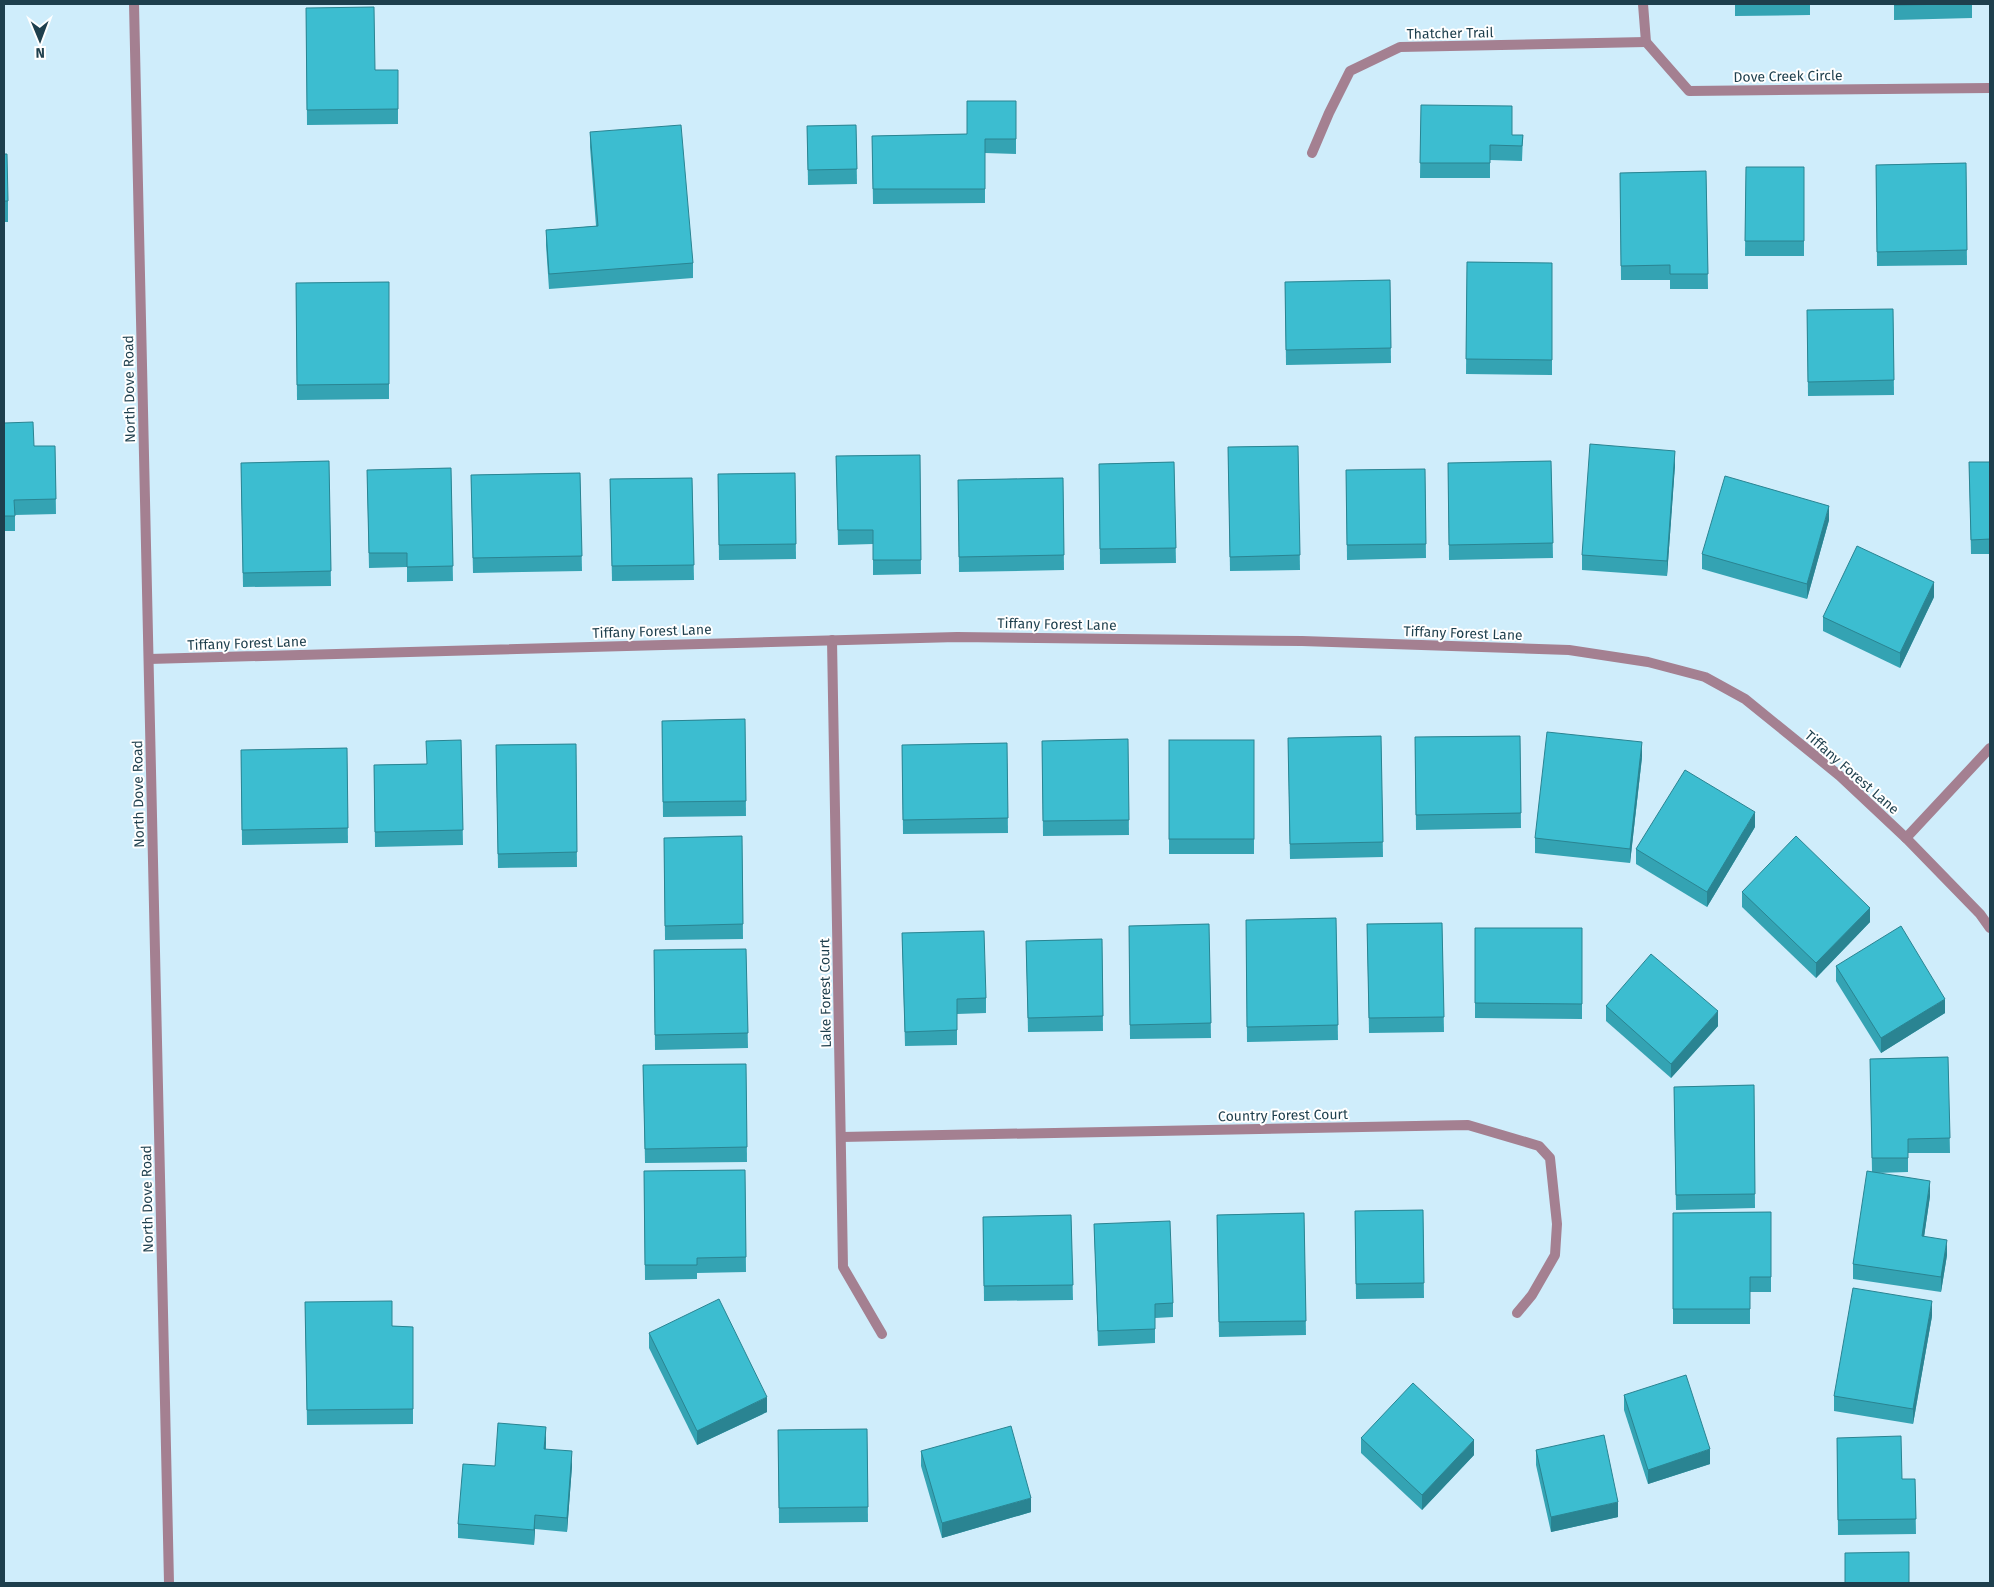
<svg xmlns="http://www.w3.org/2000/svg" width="1994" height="1587" viewBox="0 0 1994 1587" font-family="'Fira Sans',sans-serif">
  <rect width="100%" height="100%" fill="#cfedfb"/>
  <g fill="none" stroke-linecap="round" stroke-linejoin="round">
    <!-- minor -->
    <g stroke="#a48091" stroke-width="10">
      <polyline points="1643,4 1646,42 1689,91 1990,88"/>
      <polyline points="1312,153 1329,113 1350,71 1400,47 1646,42"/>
      <polyline points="832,640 843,1267 882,1334"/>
      <polyline points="149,659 957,637 1302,641 1569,650 1648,662 1705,677 1745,699 1840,776 1906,838 1980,914 1990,928"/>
      <polyline points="1906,838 1990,748"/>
      <polyline points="841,1137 1468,1125 1539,1146 1550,1158 1557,1224 1555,1255 1532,1295 1517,1313"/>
    </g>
    <!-- tertiary -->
    <polyline stroke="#a48091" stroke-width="10" points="134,4 169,1583"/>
  </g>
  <!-- wall -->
  <g fill="#34a3b3">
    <polygon points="1735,4 1810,4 1810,15 1735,16"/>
    <polygon points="1894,4 1972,4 1972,18 1894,20"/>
    <polygon points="306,8 375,70 398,70 398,124 307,125"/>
    <polygon points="1016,101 1016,154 985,153 985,203 873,204 872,136 967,134"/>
    <polygon points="1421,105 1512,135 1523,135 1522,161 1490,160 1490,178 1420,178"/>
    <polygon points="856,125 857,184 808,185 807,126"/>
    <polygon points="590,132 693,263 693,278 549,289 546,245 546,230 596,226 590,147"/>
    <polygon points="4,154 8,201 8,222 4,222"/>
    <polygon points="1966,163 1967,265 1877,266 1876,165"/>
    <polygon points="1746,167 1804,167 1804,256 1745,256"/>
    <polygon points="1706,171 1708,289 1670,289 1670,280 1621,280 1620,173"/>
    <polygon points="1467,262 1552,263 1552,375 1466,374"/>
    <polygon points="1390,280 1391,363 1286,365 1285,282"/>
    <polygon points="389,282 389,399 297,400 296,283"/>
    <polygon points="1893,309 1894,395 1808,396 1807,310"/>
    <polygon points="4,423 34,446 55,446 56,514 15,515 15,531 4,531"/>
    <polygon points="1298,446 1300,570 1230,571 1228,447"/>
    <polygon points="920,455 921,574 873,575 873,544 838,545 836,456"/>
    <polygon points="329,461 331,586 243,587 241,463"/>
    <polygon points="1551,461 1553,558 1449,560 1448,463"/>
    <polygon points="1174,462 1176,563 1100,564 1099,464"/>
    <polygon points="1969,462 1990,462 1990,554 1971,554"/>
    <polygon points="1675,465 1667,576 1582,570 1582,555"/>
    <polygon points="451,468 453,581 407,582 407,567 369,568 367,470"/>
    <polygon points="1425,469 1426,558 1347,560 1346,470"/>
    <polygon points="580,473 582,571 473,573 471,475"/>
    <polygon points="795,473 796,559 719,560 718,474"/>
    <polygon points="692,478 694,580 612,581 610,479"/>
    <polygon points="1063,478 1064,570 959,572 958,480"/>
    <polygon points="1829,520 1807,599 1702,569 1702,554"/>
    <polygon points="1934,597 1900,668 1823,631 1823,617"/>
    <polygon points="745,719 746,816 663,817 662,721"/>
    <polygon points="1381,736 1383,857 1290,859 1288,738"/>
    <polygon points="1520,736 1521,828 1416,830 1415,737"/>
    <polygon points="1128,739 1129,835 1043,836 1042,741"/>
    <polygon points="461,740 463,845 375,847 374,765 427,764"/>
    <rect x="1169" y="740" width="85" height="114"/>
    <polygon points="1007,743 1008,833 903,834 902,745"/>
    <polygon points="576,744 577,867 498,868 496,745"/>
    <polygon points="347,748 348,843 242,845 241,750"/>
    <polygon points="1642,757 1630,863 1535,853 1535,838"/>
    <polygon points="1755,827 1707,907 1636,864 1636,849"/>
    <polygon points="742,836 743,939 665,940 664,838"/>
    <polygon points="1742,892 1870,922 1816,978 1742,907"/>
    <polygon points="1336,918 1338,1040 1247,1042 1246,920"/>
    <polygon points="1442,923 1444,1032 1369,1033 1367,924"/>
    <polygon points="1209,924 1211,1038 1130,1039 1129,926"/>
    <polygon points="1475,928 1582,928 1582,1019 1475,1018"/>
    <polygon points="902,933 986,998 986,1013 957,1014 957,1045 905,1046"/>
    <polygon points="1102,939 1103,1031 1028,1032 1026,941"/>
    <polygon points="746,949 748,1048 655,1050 654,950"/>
    <polygon points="1836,966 1945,1013 1881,1053 1836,981"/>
    <polygon points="1606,1006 1718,1026 1671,1078 1606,1021"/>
    <polygon points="1948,1057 1950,1153 1908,1153 1908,1172 1877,1173 1930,1196 1924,1236 1947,1255 1941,1292 1853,1279 1853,1264 1872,1172 1870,1059"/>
    <polygon points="746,1064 747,1162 645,1163 643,1065"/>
    <polygon points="1754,1085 1755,1208 1676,1210 1674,1087"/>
    <polygon points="745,1170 746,1272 697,1273 697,1279 645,1280 644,1171"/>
    <polygon points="1423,1210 1424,1298 1356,1299 1355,1211"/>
    <polygon points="1771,1212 1771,1292 1750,1292 1750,1324 1673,1324 1673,1213"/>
    <polygon points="1304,1213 1306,1335 1219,1337 1217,1215"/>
    <polygon points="1071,1215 1073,1300 984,1301 983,1217"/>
    <polygon points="1094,1224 1173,1303 1173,1317 1155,1318 1155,1343 1098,1346"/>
    <polygon points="305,1302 392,1326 413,1327 413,1424 307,1425"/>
    <polygon points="1932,1316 1913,1424 1834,1411 1834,1396"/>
    <polygon points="649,1333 767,1412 697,1445 649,1348"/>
    <polygon points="1624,1395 1710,1464 1648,1484 1624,1410"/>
    <polygon points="867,1429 868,1522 779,1523 778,1430"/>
    <polygon points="1361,1438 1474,1455 1422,1510 1361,1453"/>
    <polygon points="1837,1438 1902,1479 1915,1479 1916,1534 1838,1535"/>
    <polygon points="546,1442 546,1450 572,1466 567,1532 535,1529 534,1545 458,1538 458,1524 495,1466"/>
    <polygon points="1536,1450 1618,1517 1551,1532 1536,1465"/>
    <polygon points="921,1451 1031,1512 942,1538 921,1466"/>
  </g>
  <!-- shaded-wall -->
  <g fill="#2a8492">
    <polygon points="1675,451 1675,465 1667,576 1667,561"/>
    <polygon points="1829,506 1829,520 1807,599 1807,584"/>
    <polygon points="1934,582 1934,597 1900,668 1900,653"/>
    <polygon points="1642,742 1642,757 1630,863 1630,849"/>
    <polygon points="1755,812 1755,827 1707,907 1707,892"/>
    <polygon points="1870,908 1870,922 1816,978 1816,963"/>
    <polygon points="1945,999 1945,1013 1881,1053 1881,1038"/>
    <polygon points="1718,1011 1718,1026 1671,1078 1671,1064"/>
    <polygon points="1930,1181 1930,1196 1922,1251 1922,1236"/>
    <polygon points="1947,1240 1947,1255 1941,1292 1941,1277"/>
    <polygon points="1932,1301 1932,1316 1913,1424 1913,1409"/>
    <polygon points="767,1397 767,1412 697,1445 697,1431"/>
    <polygon points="546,1427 546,1442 544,1464 544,1449"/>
    <polygon points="1474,1440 1474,1455 1422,1510 1422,1495"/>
    <polygon points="1710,1449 1710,1464 1648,1484 1648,1470"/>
    <polygon points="572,1451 572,1466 567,1532 567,1518"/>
    <polygon points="1031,1498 1031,1512 942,1538 942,1523"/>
    <polygon points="1618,1502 1618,1517 1551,1532 1551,1517"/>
    <polygon points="535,1515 535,1529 534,1545 534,1530"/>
  </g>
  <!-- building -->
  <g fill="#3cbdd0" stroke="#2a8492">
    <polygon points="1894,4 1959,4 1894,5"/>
    <polygon points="374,7 375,70 398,70 398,109 307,110 306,8"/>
    <polygon points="967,101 1016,101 1016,139 985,139 985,189 873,189 872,136 967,134"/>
    <polygon points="1421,105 1512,106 1512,135 1523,135 1522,146 1490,145 1490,163 1420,163"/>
    <polygon points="681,125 693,263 549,274 546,230 598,226 590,132"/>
    <polygon points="856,125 857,169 808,170 807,126"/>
    <polygon points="4,154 7,154 8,201 4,201"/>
    <polygon points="1966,163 1967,250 1877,252 1876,165"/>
    <polygon points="1746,167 1804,167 1804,241 1745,241"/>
    <polygon points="1706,171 1708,274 1670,274 1670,265 1621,266 1620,173"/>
    <polygon points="1467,262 1552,263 1552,360 1466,359"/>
    <polygon points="1390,280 1391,348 1286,350 1285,282"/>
    <polygon points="389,282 389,384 297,385 296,283"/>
    <polygon points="1893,309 1894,380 1808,382 1807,310"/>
    <polygon points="33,422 34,446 55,446 56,499 14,500 15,516 4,516 4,423"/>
    <polygon points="1590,444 1675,451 1667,561 1582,555"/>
    <polygon points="1298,446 1300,555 1230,557 1228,447"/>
    <polygon points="920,455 921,560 873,560 873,530 838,530 836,456"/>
    <polygon points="329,461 331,571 243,573 241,463"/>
    <polygon points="1551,461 1553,543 1449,545 1448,463"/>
    <polygon points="1174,462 1176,548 1100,549 1099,464"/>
    <polygon points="1969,462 1990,462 1990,539 1971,540"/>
    <polygon points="451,468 453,566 407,567 407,553 369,553 367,470"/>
    <polygon points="1425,469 1426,544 1347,545 1346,470"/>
    <polygon points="580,473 582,556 473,558 471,475"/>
    <polygon points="795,473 796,544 719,545 718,474"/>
    <polygon points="1725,476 1829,506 1807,584 1702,554"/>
    <polygon points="692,478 694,565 612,566 610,479"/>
    <polygon points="1063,478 1064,555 959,557 958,480"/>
    <polygon points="1857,546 1934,582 1900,653 1823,617"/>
    <polygon points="745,719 746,801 663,802 662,721"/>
    <polygon points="1547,732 1642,742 1630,849 1535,838"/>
    <polygon points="1381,736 1383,842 1290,844 1288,738"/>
    <polygon points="1520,736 1521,813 1416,815 1415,737"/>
    <polygon points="1128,739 1129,820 1043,821 1042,741"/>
    <polygon points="461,740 463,830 375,832 374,765 427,764 426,741"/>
    <rect x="1169" y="740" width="85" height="99"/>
    <polygon points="1007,743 1008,818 903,820 902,745"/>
    <polygon points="576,744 577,852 498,854 496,745"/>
    <polygon points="347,748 348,828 242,830 241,750"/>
    <polygon points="1685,770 1755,812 1707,892 1636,849"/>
    <polygon points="742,836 743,924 665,926 664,838"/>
    <polygon points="1796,836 1870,908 1816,963 1742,892"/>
    <polygon points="1336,918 1338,1025 1247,1027 1246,920"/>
    <polygon points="1442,923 1444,1017 1369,1018 1367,924"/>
    <polygon points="1209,924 1211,1023 1130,1025 1129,926"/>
    <polygon points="1901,926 1945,999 1881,1038 1836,966"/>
    <polygon points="1475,928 1582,928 1582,1004 1475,1003"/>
    <polygon points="984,931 986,998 957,999 957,1030 905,1032 902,933"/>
    <polygon points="1102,939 1103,1016 1028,1018 1026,941"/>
    <polygon points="746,949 748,1033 655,1035 654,950"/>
    <polygon points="1651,954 1718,1011 1671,1064 1606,1006"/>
    <polygon points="1948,1057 1950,1138 1908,1139 1908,1158 1872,1158 1870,1059"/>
    <polygon points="746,1064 747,1147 645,1149 643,1065"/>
    <polygon points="1754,1085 1755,1194 1676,1195 1674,1087"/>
    <polygon points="745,1170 746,1257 697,1258 697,1265 645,1265 644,1171"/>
    <polygon points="1867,1171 1930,1181 1922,1236 1947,1240 1941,1277 1853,1264"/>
    <polygon points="1423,1210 1424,1283 1356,1284 1355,1211"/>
    <polygon points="1771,1212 1771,1277 1750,1277 1750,1309 1673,1309 1673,1213"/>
    <polygon points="1304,1213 1306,1321 1219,1322 1217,1215"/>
    <polygon points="1071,1215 1073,1285 984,1286 983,1217"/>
    <polygon points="1170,1221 1173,1303 1155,1304 1155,1329 1098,1331 1094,1224"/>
    <polygon points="1853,1288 1932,1301 1913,1409 1834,1396"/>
    <polygon points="719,1299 767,1397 697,1431 649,1333"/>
    <polygon points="392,1301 392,1326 413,1327 413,1409 307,1410 305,1302"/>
    <polygon points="1686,1375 1710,1449 1648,1470 1624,1395"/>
    <polygon points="1413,1383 1474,1440 1422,1495 1361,1438"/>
    <polygon points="498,1423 546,1427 544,1449 572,1451 567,1518 535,1515 534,1530 458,1524 463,1464 495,1466"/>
    <polygon points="1011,1426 1031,1498 942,1523 921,1451"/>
    <polygon points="867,1429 868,1507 779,1508 778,1430"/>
    <polygon points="1604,1435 1618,1502 1551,1517 1536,1450"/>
    <polygon points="1901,1436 1902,1479 1915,1479 1916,1519 1838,1520 1837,1438"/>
    <polygon points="1909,1552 1909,1583 1845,1583 1845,1553"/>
  </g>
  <g text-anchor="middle" stroke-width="4" stroke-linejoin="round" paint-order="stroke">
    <!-- street labels -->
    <g font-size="14" fill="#1e3f4d" stroke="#fff">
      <text transform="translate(1450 33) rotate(-1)" y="5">Thatcher Trail</text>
      <text transform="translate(1788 76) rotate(-1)" y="5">Dove Creek Circle</text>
      <text transform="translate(129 389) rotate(-91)" y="5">North Dove Road</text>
      <text transform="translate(1057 624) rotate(1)" y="5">Tiffany Forest Lane</text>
      <text transform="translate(652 631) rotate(-2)" y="5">Tiffany Forest Lane</text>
      <text transform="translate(1463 633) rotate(2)" y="5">Tiffany Forest Lane</text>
      <text transform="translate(247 643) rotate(-2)" y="5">Tiffany Forest Lane</text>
      <text transform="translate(1852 772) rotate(41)" y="5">Tiffany Forest Lane</text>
      <text transform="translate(138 794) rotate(-91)" y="5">North Dove Road</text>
      <text transform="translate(825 993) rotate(-91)" y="5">Lake Forest Court</text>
      <text transform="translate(1283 1115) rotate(-1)" y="5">Country Forest Court</text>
      <text transform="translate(147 1199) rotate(-91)" y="5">North Dove Road</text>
    </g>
  </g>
  <!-- border -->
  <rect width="1994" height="1587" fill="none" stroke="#1e3f4d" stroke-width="10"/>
  <!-- north arrow -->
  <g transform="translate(40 40) rotate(179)" stroke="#ffffff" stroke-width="4" paint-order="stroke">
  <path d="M0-4L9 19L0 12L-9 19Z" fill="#1e3f4d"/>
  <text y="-8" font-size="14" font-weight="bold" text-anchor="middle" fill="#1e3f4d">N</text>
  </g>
</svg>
